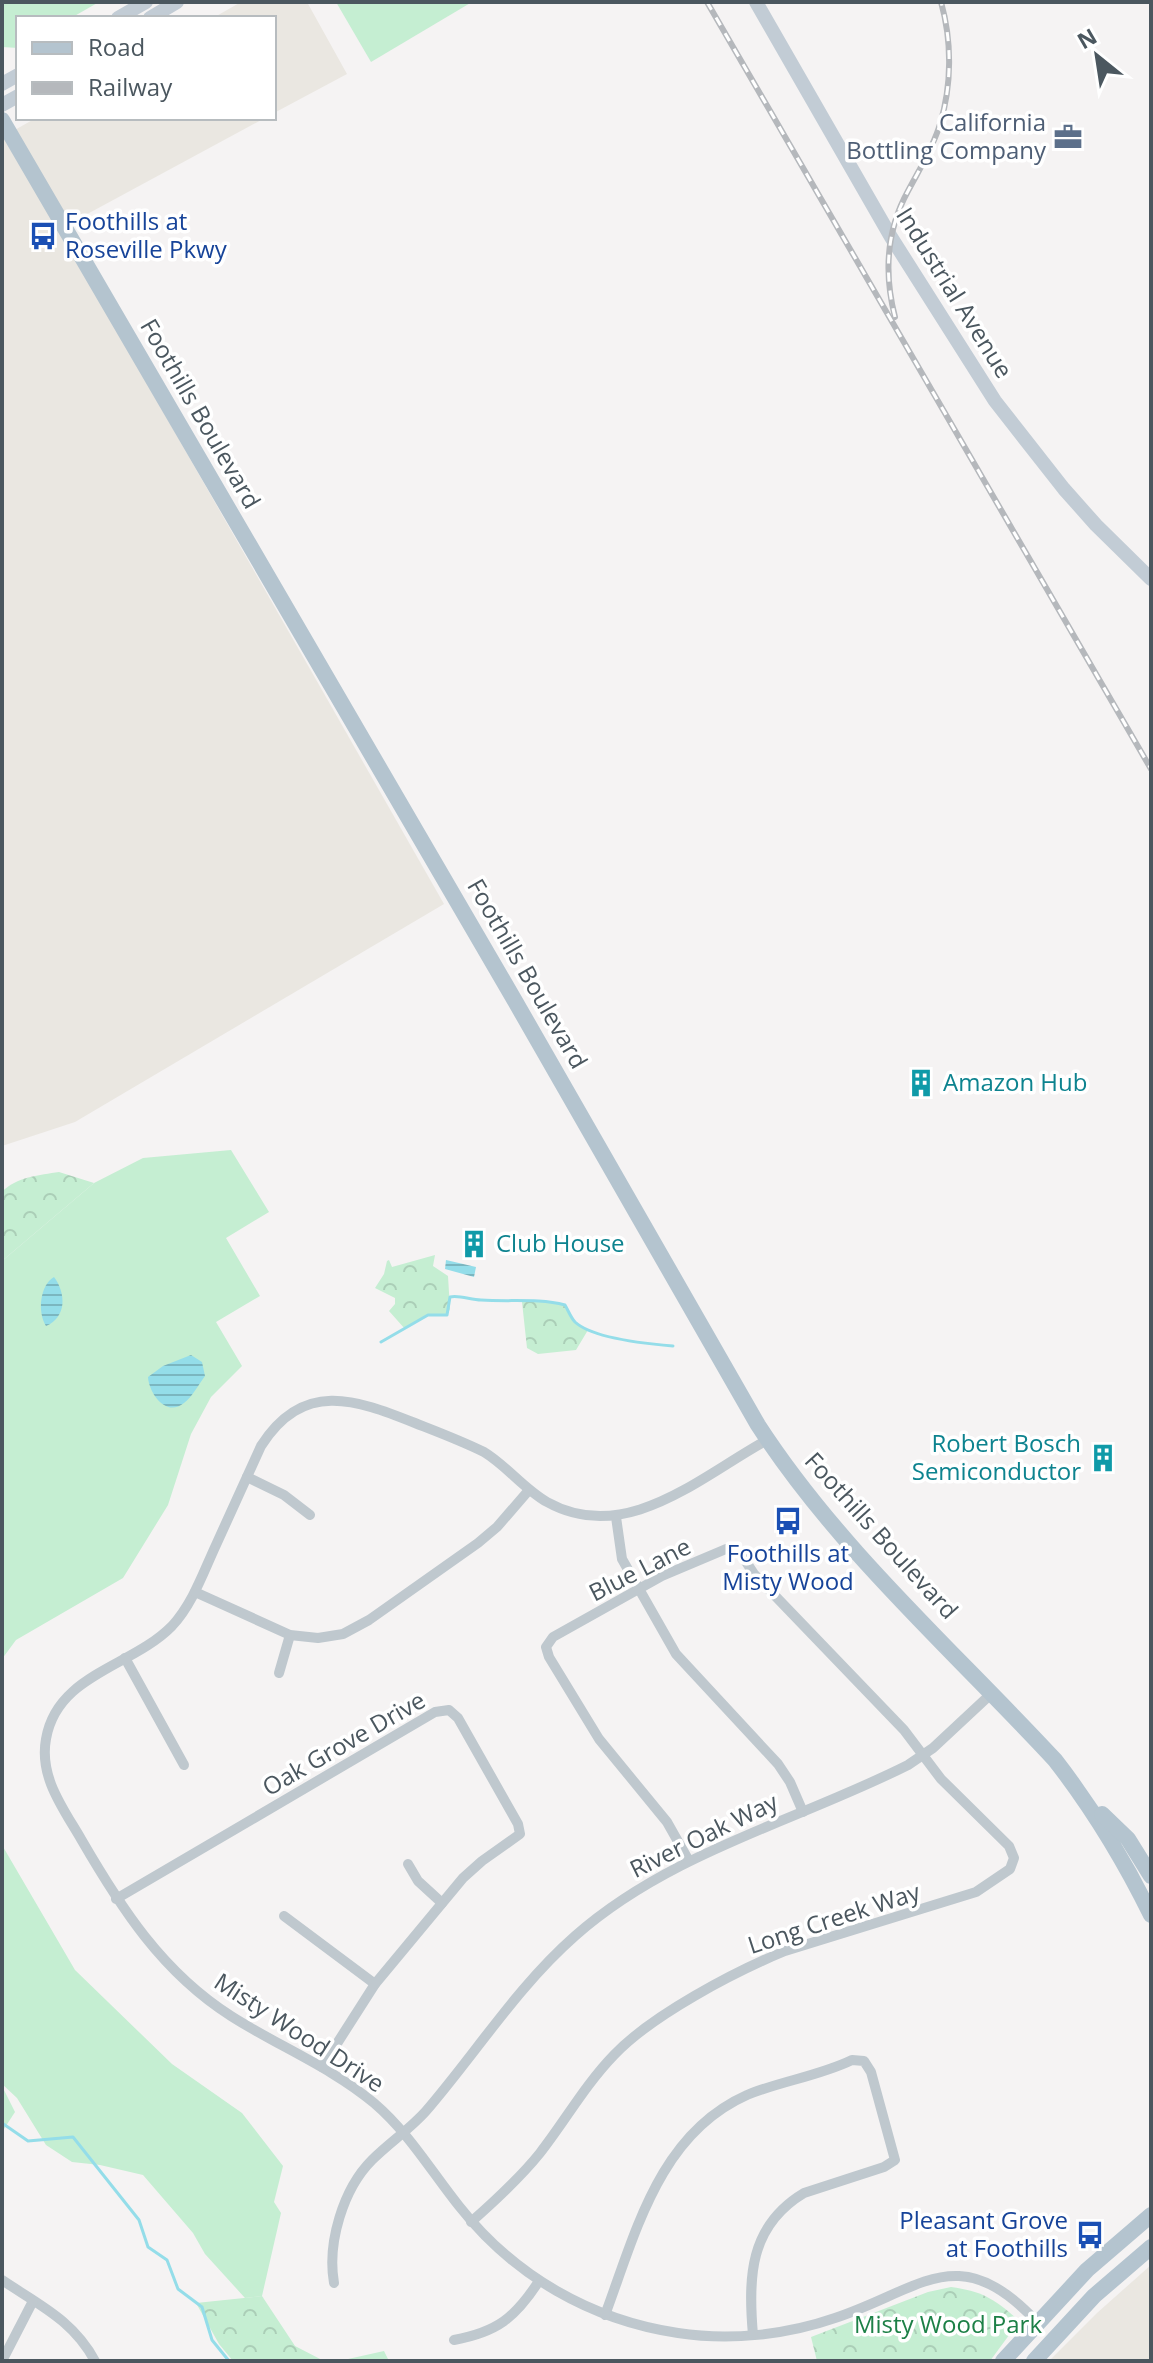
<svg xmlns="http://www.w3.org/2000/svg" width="1153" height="2363" viewBox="0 0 1153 2363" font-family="'Open Sans',sans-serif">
  <defs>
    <pattern id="forest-crowns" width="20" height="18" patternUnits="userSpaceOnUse" patternTransform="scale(2)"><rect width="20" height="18" fill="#c5eed2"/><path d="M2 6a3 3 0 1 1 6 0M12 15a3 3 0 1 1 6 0" fill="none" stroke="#abceb7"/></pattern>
    <pattern id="water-rules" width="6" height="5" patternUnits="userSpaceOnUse" patternTransform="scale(2)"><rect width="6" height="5" fill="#94dde9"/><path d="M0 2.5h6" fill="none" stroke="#7bb6c0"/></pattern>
  </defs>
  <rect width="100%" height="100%" fill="#f5f3f3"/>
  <!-- commercial -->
  <g fill="#eae7e1">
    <polygon points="241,2 307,2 347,74 274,113 274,18 213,18"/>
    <polygon points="36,118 265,118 67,225 13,131"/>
    <polygon points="2,129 444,904 75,1122 2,1146"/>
    <polygon points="1151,2265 1151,2361 1049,2361 1097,2313"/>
  </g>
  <!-- grass -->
  <g fill="#c5eed2">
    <polygon points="2,2 99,2 71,18 18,18 18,48 2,47"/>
    <polygon points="336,2 472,2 371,62"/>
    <polygon points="231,1150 269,1212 226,1238 260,1296 216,1322 242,1366 211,1397 191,1434 168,1505 123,1578 16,1640 2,1659 2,1261 94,1183 143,1158"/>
    <polygon points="2,1845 75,1970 172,2064 242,2113 283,2166 274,2202 281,2213 262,2296 245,2298 205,2254 193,2233 143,2175 100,2165 72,2162 46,2145 17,2098 2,2084"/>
    <polygon points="2,2086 15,2112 2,2132"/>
  </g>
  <!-- forest -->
  <g fill="url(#forest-crowns)">
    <path d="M59 1172 94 1183 2 1261V1192C16 1177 40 1175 59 1172Z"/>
    <polygon points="435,1255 433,1266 448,1276 450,1309 447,1315 428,1315 405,1329 389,1311 395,1304 395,1298 375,1288 384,1274 387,1261 389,1260 392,1267"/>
    <polygon points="548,1301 565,1305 574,1322 588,1330 576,1350 538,1354 527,1348 522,1302"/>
    <path d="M951 2287C981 2291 993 2298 1016 2318L1015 2327 990 2361H817L811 2337 928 2292Z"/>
    <polygon points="262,2296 295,2346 324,2361 233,2361 219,2344 196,2303"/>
    <polygon points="384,2351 389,2361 338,2361 339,2361"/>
  </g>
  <!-- water -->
  <g fill="url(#water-rules)">
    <polygon points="446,1260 476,1267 474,1277 445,1269"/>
    <path d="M54 1277C66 1293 67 1317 46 1326 37 1312 40 1285 54 1277Z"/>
    <path d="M191 1355 202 1362 205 1376C199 1384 192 1397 184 1403 166 1418 149 1393 148 1377L163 1366Z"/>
  </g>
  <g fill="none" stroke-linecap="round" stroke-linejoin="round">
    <!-- stream -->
    <g stroke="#94dde9" stroke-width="3">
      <path d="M381 1342 428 1315H447L450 1297C460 1295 471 1300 481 1300 510 1302 538 1298 565 1305 568 1310 571 1318 575 1322 592 1338 649 1344 673 1346"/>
      <polyline points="2,2123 28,2141 73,2137 139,2220 148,2247 167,2260 178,2289 202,2307 212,2340 229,2361"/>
    </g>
    <!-- street -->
    <g stroke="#bfc8ce" stroke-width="10">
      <path d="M767 1440C701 1476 626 1546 547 1502 524 1489 507 1466 484 1452 462 1441 438 1432 415 1423 355 1399 303 1380 261 1446 246 1479 231 1512 216 1545 203 1573 193 1603 172 1626 132 1667 57 1674 46 1739 39 1777 63 1808 81 1839 121 1908 162 1972 231 2016 278 2046 331 2067 374 2103 409 2133 431 2171 459 2206 514 2276 591 2320 678 2333 730 2341 786 2335 835 2318 922 2289 958 2238 1037 2322"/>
      <polyline points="247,1477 284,1495 310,1515"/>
      <polyline points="616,1517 622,1559 676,1654 778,1764 790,1782 803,1812"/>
      <polyline points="195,1592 290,1635 318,1638 343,1634 369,1620 478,1543 497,1527 529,1490"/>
      <polyline points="125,1658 184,1765"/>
      <polyline points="279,1673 290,1635"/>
      <polyline points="408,1864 418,1881 442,1903"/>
      <polyline points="116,1899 435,1712 449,1710 458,1718 518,1824 520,1834 482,1861 463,1878 375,1984 322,2067"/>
      <polyline points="284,1916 375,1984"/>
      <path d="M471 2222C496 2200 520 2178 540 2153 565 2121 585 2085 614 2055 652 2015 734 1972 785 1951L976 1892 1010 1869 1014 1858 1009 1846 941 1779 904 1730 754 1574 737 1548 726 1549 662 1576 553 1637 546 1647 549 1657 599 1739 667 1822 689 1861"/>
      <path d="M2 2280C39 2305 73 2320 95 2361"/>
      <path d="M334 2283C327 2243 343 2189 372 2160 389 2143 410 2129 426 2111 476 2053 517 1987 575 1936 670 1852 797 1821 908 1765L933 1748 992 1693"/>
      <path d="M605 2315C636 2232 659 2134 747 2095 781 2081 819 2076 852 2060L864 2061 871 2072 895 2160 884 2167 804 2193C749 2226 748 2278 753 2335"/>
      <path d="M454 2340C497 2332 515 2318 539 2281"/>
      <polyline points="2,2361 33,2301"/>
    </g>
    <!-- secondary -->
    <g stroke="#c2ccd5" stroke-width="14">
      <polyline points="756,2 891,237 995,401 1064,489 1096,525 1151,579"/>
      <polyline points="118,18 146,2"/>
      <polyline points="150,18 177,2"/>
      <polyline points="2,84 18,75"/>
      <polyline points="2,105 18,96"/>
    </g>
    <!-- primary -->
    <g stroke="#b4c4cf" stroke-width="16">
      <path d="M2 120 515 1001 758 1425C839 1550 954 1651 1055 1760 1093 1809 1124 1860 1151 1915"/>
      <polyline points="1102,1814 1128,1839 1151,1876"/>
      <polyline points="1003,2361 1087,2270 1151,2215"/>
      <polyline points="1034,2361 1094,2296 1151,2247"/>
    </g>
    <defs>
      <g id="rail">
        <polyline points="707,2 1151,769"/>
        <path d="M895 317C884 274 886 231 908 191 919 170 933 148 940 124 952 85 952 41 941 2"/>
      </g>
    </defs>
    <!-- rail casing -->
    <use href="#rail" stroke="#b5b8bc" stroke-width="6"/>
    <!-- rail -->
    <use href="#rail" stroke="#fff" stroke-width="3" stroke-dasharray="9" stroke-linecap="butt"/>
  </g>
  <!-- icons -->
  <defs>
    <symbol id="office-bare" viewBox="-9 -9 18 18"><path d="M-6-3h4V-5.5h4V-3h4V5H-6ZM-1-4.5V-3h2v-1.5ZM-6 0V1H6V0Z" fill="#5c6f8a" stroke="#fff" stroke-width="2.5" paint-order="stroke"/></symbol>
    <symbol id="bus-bare" viewBox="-9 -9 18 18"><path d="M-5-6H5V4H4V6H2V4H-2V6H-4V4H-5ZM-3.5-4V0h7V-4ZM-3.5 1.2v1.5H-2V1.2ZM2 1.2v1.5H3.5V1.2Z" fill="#1a4fb4" stroke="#fff" stroke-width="2.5" paint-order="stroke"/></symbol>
    <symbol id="building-bare" viewBox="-9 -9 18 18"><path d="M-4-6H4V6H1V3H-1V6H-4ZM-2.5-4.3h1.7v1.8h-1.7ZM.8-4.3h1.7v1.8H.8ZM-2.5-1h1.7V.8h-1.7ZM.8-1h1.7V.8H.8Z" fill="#0f9aa8" stroke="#fff" stroke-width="2.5" paint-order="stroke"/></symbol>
  </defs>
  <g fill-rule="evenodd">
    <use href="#office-bare" x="1048" y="117" width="40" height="40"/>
    <use href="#bus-bare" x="23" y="216" width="40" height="40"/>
    <use href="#building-bare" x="901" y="1063" width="40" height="40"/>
    <use href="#building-bare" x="454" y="1224" width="40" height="40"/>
    <use href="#building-bare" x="1083" y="1438" width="40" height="40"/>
    <use href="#bus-bare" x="768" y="1501" width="40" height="40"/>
    <use href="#bus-bare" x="1070" y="2215" width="40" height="40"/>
  </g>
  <g text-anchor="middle" stroke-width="7" stroke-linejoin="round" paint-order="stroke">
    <!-- service labels -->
    <g font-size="24" fill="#4e5e75" stroke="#fff" text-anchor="end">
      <text x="1046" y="131">California<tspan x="1046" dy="28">Bottling Company</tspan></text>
    </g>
    <!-- transit labels -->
    <g font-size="24" fill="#164399" stroke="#fff" text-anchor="start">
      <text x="65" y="230">Foothills at<tspan x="65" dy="28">Roseville Pkwy</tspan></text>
      <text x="788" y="1562" text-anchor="middle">Foothills at<tspan x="788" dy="28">Misty Wood</tspan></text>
      <text x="1068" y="2229" text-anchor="end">Pleasant Grove<tspan x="1068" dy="28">at Foothills</tspan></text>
    </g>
    <!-- street labels -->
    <g font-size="24" fill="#4b575f" stroke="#fff">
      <text transform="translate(954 293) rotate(58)" y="8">Industrial Avenue</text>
      <text transform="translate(200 414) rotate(60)" y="8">Foothills Boulevard</text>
      <text transform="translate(527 974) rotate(60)" y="8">Foothills Boulevard</text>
      <text transform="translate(881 1536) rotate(48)" y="8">Foothills Boulevard</text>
      <text transform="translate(640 1570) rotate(-27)" y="8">Blue Lane</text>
      <text transform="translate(344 1744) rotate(-30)" y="8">Oak Grove Drive</text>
      <text transform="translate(704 1836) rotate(-26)" y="8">River Oak Way</text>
      <text transform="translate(834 1919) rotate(-18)" y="8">Long Creek Way</text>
      <text transform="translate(299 2033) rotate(33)" y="8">Misty Wood Drive</text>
    </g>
    <!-- culture labels -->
    <g font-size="24" fill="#0d838f" stroke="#fff" text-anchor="start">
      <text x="943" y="1091">Amazon Hub</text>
      <text x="496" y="1252">Club House</text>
      <text x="1081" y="1452" text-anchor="end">Robert Bosch<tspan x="1081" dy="28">Semiconductor</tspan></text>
    </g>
    <!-- park labels -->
    <g font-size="24" fill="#1d8047" stroke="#fff">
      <text x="948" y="2333">Misty Wood Park</text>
    </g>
  </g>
  <!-- border -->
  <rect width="1153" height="2363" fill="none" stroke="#4b575f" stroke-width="8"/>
  <!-- legend -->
  <rect x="16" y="16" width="260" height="104" fill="#ffffff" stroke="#b7bcbf" stroke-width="2"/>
  <rect x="32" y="42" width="40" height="12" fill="#b4c4cf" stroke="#b7bcbf" stroke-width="2"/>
  <text x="88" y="56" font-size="24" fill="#4b575f">Road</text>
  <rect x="32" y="82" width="40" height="12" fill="#b5b8bc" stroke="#b7bcbf" stroke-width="2"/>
  <text x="88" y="96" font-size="24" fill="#4b575f">Railway</text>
  <!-- north arrow -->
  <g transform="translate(1097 56) rotate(330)" stroke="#ffffff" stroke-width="6" paint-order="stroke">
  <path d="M0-6L14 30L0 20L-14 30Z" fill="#4b575f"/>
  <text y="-12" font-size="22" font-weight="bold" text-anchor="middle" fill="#4b575f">N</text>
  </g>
</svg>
